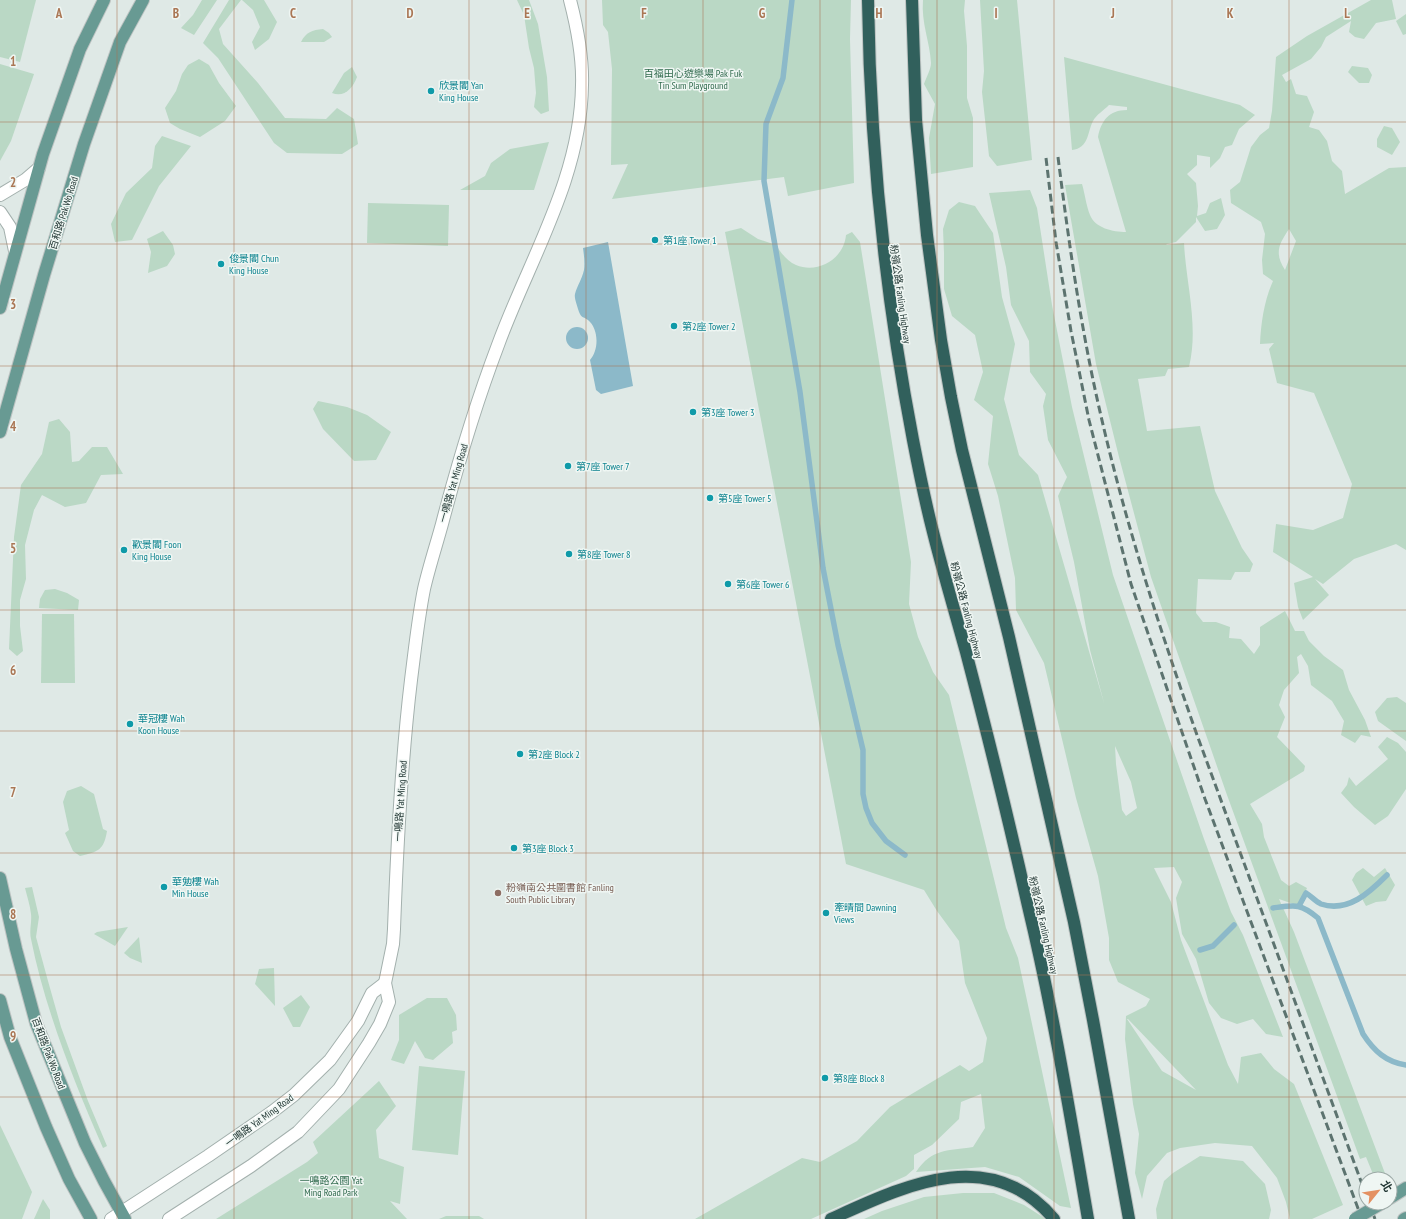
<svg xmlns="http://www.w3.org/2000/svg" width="1406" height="1219" viewBox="0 0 1406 1219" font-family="'PT Sans Narrow','Noto Sans TC',sans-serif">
  <rect width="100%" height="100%" fill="#dfe9e6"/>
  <!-- green -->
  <g fill="#bad8c5" fill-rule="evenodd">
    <polygon points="0,0 36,0 20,62 0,57"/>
    <polygon points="202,0 217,0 194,35 181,28 193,15"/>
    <polygon points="229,0 241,0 219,29 223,44 258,83 285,118 326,119 337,108 354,119 358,144 342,154 287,153 274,143 218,58 203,43"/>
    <polygon points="242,0 264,0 277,22 269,39 255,50 252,42 260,27 253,10"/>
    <polygon points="517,0 529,0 538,24 547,77 549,111 541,114 534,107 536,93 534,68 529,48 524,15"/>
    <polygon points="602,0 851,0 850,39 854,183 788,196 784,177 612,199 628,164 611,165 612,69 608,32 603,25"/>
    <path d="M923 0H965L964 11 967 46V98L973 118V167L931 174 929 138 935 104 924 84C926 78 931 69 931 63 930 42 921 23 923 0Z"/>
    <polygon points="980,0 1017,0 1032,160 997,166 989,156 982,92 984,71"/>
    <path d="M1371 0H1392L1396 19 1376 23 1364 39 1355 37 1349 32 1351 21 1326 37 1321 47 1311 59 1282 75 1286 82 1291 79 1296 94 1307 96 1314 112 1309 127 1319 130 1327 141 1332 161 1342 171 1345 194 1389 168 1406 167V550L1396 544 1354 559 1323 584 1315 579 1329 595 1303 620 1298 607 1294 583 1313 577 1273 552 1276 524 1313 530 1343 518 1352 484 1314 393 1277 383 1269 349 1274 343 1260 344C1261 323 1264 301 1273 281L1263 274 1262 260 1265 234 1261 222 1231 203 1230 190 1240 182 1251 147 1260 135 1269 128 1272 111 1276 57 1307 36ZM1289 229 1296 241 1285 270C1274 253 1279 244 1289 229Z"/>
    <polygon points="1406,14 1406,34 1403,35 1396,21"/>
    <path d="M323 29 329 33 332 37 324 42H301C306 32 312 30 323 29Z"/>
    <path d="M1064 57 1240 105 1255 115 1239 129 1232 145 1225 147 1220 158 1210 168V157L1197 155V165L1187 174 1196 183 1198 206 1197 216 1206 213 1210 203 1221 198 1225 215 1217 229 1205 231 1196 217V222L1176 242 1167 244 1166 245 1184 243C1186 284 1199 326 1189 367L1168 369 1165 376 1138 379 1147 431 1200 426 1215 491 1242 548 1253 564 1250 572H1235L1231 580 1198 579 1196 613 1203 622H1216L1230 627 1229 638 1241 639 1254 654 1260 645V627L1285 611 1295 631H1304L1309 641 1324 656 1343 670 1349 690 1365 720 1371 737 1361 735 1355 743 1341 735 1344 721 1332 701 1311 685 1308 666 1301 654 1297 657 1299 673 1284 690 1279 705 1285 717 1277 737 1305 766 1304 771 1250 804 1262 824 1264 837 1281 880 1289 886 1296 882 1307 888 1299 906 1279 899 1294 932 1386 1176 1381 1179H1375L1366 1157 1360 1159 1227 795 1151 577 1119 457 1096 364 1065 185 1082 184C1085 194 1086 205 1090 215 1095 228 1113 232 1126 232L1098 137C1101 121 1109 110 1127 110V107L1109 105C1104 110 1096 115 1093 121 1087 133 1089 148 1072 150Z"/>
    <polygon points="199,59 209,65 219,83 236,106 225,121 200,137 180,129 170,123 165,108 176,91 182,74 188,65"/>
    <polygon points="0,64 34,74 11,141 0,161"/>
    <polygon points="1352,66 1368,68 1372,75 1369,83 1359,83 1348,72"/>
    <path d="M352 67 357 77C353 88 344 98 332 93L344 73Z"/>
    <polygon points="1384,126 1392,128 1400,142 1392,155 1377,147 1377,139"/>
    <polygon points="162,136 191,146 159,186 132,240 115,242 111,224 126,193 152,168 155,146"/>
    <polygon points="549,142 534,190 460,190 485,176 491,163 510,149"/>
    <path d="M1030 190 1037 208 1052 305 1072 407 1113 575 1204 839 1231 912 1243 935 1283 1037 1266 1034 1253 1019 1237 1024 1221 1018 1209 1003 1196 959 1182 934 1176 898 1182 882 1174 867 1154 868 1171 902 1181 940 1228 1065 1238 1084 1241 1057 1261 1053 1274 1069 1294 1084 1343 1205 1312 1219H1290L1286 1202 1277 1178 1252 1146 1215 1143 1180 1148 1167 1153 1147 1176 1142 1199 1135 1173 1139 1134 1133 1104 1125 1039 1126 1016 1146 1006 1150 999 1118 982 1109 960V938L1098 876 1076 798 1044 663 1016 610 1015 578 998 496 988 464 993 416 974 400 983 372 975 335 952 316 944 289V253L943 229 949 210 959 202 975 206 993 233 1002 297 1015 344 1004 399 1019 455 1038 475 1104 703 1090 650 1074 562 1058 496 1067 477 1048 440 1043 406 1046 394 1030 372 1029 341 1011 305 1006 267 989 193ZM1115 746 1131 782 1137 808 1126 816 1122 810 1116 764ZM1127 1019H1128L1196 1090 1162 1071Z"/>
    <polygon points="368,203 449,205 448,246 367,243"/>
    <path d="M741 228 758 239 776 245C781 253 787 261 796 265 818 274 844 259 846 235L852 232 860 242 911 562 909 604 918 637 933 672 949 695 1006 928 1018 958 1071 1208 1060 1206 1019 1177 985 1167 916 1172C932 1148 948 1151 973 1147L985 1128 981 1094 961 1102 959 1119 932 1145 914 1155V1169L906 1176 811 1219H695L802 1158 820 1162 857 1141 890 1107 960 1065 969 1071 983 1062 987 1038 965 983 959 941 937 911 924 890 846 864 725 232Z"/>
    <polygon points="163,231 173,245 175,254 167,266 148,273 151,252 147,239"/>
    <polygon points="318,401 347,407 367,415 391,432 376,460 354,461 323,429 313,409"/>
    <polygon points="59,419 70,432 72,462 79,461 92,447 107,447 123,474 101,475 86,503 65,507 42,495 34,510 25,545 26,579 20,600 20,626 23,651 17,656 9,649 14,537 21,485 42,454 49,422"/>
    <polygon points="55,589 67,593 79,600 78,610 39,608 40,599 45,590"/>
    <polygon points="42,614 74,614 75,683 41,683"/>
    <polygon points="1397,697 1406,703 1406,741 1378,721 1375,712 1387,698"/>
    <polygon points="1387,737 1398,743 1406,752 1406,789 1388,816 1375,825 1354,807 1341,793 1347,785 1349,777 1356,786 1388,759 1378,747"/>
    <path d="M81 786 94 794 103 829 107 831C104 850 98 852 80 856L73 851 65 833 69 830 63 802 67 791Z"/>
    <polygon points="1363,868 1374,877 1385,868 1395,885 1386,901 1376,902 1366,906 1352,880 1356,873"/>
    <path d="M32 887 39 917 36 937 48 981 61 1027 88 1101 107 1146 103 1148C74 1082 45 1009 31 939 29 931 32 922 31 914 30 905 27 896 25 888Z"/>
    <polygon points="128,927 115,946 94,934 97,932"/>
    <polygon points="139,937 142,963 130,958 124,953"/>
    <polygon points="274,968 275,1006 255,984 259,969"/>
    <polygon points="301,995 310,1007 300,1027 293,1027 283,1008"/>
    <polygon points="427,998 447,998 456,1015 457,1030 452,1032 453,1043 433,1060 425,1058 415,1041 404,1064 391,1060 399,1040 399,1015"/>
    <polygon points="419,1066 465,1071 458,1155 412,1150"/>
    <polygon points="379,1081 396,1106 376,1130 379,1158 404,1167 400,1204 390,1201 407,1219 216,1219 307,1162 318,1153 313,1142"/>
    <polygon points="0,1125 32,1192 22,1219 0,1219"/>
    <polygon points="1200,1156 1243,1161 1265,1184 1271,1210 1269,1219 1157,1219 1156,1209 1164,1181 1173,1173"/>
    <polygon points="963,1193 994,1193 1024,1205 1046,1219 864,1219 882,1211 924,1197"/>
    <polygon points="43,1199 50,1210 50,1219 34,1219"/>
    <polygon points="446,1216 479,1216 484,1219 439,1219"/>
  </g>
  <!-- water -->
  <g fill="#8cb9c9">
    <path d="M608 242 633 386 601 394 596 390 590 360C599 350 599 329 588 320 582 316 581 318 578 309 577 305 574 298 575 294 577 286 582 279 584 270 585 263 584 255 583 248Z"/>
    <circle cx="577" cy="338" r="11"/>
  </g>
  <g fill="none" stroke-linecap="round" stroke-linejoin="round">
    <!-- stream -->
    <g stroke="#8cb9c9" stroke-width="5.5">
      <polyline points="792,0 783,78 766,124 764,181 800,392 823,568 838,645 863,750 863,794 866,808 872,823 886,841 905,855"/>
      <path d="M1299 906 1306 893C1311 896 1316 902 1321 904 1348 913 1370 892 1387 875"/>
      <path d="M1273 908C1295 905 1300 903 1318 918L1363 1034C1374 1051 1386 1062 1406 1065"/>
      <polyline points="1200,950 1213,946 1234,925"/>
    </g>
    <defs>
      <g id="minor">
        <polyline points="0,195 25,180 39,168"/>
        <polyline points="0,212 10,227 15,251"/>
        <polyline points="111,1219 208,1156 272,1112 294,1095 330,1060 358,1021 372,993 385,983"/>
        <path d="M169 1219 251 1166 298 1132 339 1089 369 1043 380 1024 389 1002 385 983 393 944 394 929C397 846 401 763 411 680 415 649 418 619 424 589 429 567 436 546 442 524 458 463 476 403 498 345 529 260 581 178 582 85 583 57 577 27 570 0"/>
      </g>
      <g id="major">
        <polyline points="0,308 43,154 80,49 104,0"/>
        <polyline points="0,432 44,275 84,144 120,42 143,0"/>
        <polyline points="0,878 16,949 36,1023 85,1143 104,1181 125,1219"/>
        <polyline points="0,1000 10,1037 46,1127 69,1179 91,1219"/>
        <polyline points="1390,1198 1406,1188"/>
        <polyline points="1404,1219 1406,1218"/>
      </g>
      <g id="highway">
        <path d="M868 0C870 149 885 294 913 440 919 471 925 501 933 532 943 572 955 612 966 652 988 736 1009 821 1028 906 1053 1010 1070 1114 1088 1219"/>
        <polyline points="912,0 916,120 927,235 941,340 951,397 962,450 1009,637 1074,922 1093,1020 1129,1219"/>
        <path d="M831 1219C904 1186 990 1143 1054 1219"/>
      </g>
    </defs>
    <!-- minor casing -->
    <use href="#minor" stroke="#a3b0ad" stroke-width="14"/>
    <!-- major casing -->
    <use href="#major" stroke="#bdc3c2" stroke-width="14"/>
    <!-- highway casing -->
    <use href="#highway" stroke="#bdc3c2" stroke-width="14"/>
    <!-- minor -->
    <use href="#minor" stroke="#fff" stroke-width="12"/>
    <!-- major -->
    <use href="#major" stroke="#689a93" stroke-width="12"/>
    <!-- highway -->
    <use href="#highway" stroke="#31605c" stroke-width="12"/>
    <!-- rail -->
    <g stroke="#5c736f" stroke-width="3" stroke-dasharray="8 4" stroke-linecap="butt">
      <path d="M1058 157C1069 244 1081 330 1101 416 1126 525 1160 630 1197 735L1366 1195"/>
      <polyline points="1046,158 1056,242 1071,331 1089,420 1131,584 1205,799 1362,1219"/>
      <polyline points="1369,1203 1375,1219"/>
    </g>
    <defs>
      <polyline id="major-bridge" points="1355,1219 1382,1203"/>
    </defs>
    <!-- major-bridge casing -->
    <use href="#major-bridge" stroke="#bdc3c2" stroke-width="14" stroke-linecap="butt"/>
    <!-- major-bridge -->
    <use href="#major-bridge" stroke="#689a93" stroke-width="12"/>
  </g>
  <!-- grid -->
  <path fill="none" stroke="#aa7654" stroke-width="1" stroke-opacity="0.55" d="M117 0V1219M234 0V1219M352 0V1219M469 0V1219M586 0V1219M703 0V1219M820 0V1219M937 0V1219M1054 0V1219M1172 0V1219M1289 0V1219M0 122H1406M0 244H1406M0 366H1406M0 488H1406M0 610H1406M0 731H1406M0 853H1406M0 975H1406M0 1097H1406"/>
  <!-- markers -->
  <g fill="#0f9aa8" stroke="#eff6f3" stroke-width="1.5">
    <circle cx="431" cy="91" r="4"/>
    <circle cx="655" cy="240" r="4"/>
    <circle cx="221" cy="264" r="4"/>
    <circle cx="674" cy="326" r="4"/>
    <circle cx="693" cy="412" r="4"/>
    <circle cx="568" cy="466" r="4"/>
    <circle cx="710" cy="498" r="4"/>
    <circle cx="124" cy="550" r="4"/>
    <circle cx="569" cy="554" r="4"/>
    <circle cx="728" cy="584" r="4"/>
    <circle cx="130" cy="724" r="4"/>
    <circle cx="520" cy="754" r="4"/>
    <circle cx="514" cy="848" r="4"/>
    <circle cx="164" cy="887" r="4"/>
    <circle cx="826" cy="913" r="4"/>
    <circle cx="825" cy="1078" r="4"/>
  </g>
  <circle fill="#8d6e63" stroke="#eff6f3" stroke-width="1.5" cx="498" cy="893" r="4"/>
  <g text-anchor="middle" stroke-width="3" stroke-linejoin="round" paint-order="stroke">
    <!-- park labels -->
    <g font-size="10" fill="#306a4d" stroke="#eff6f3">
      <text x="693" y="77">百福田心遊樂場 Pak Fuk<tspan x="693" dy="12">Tin Sum Playground</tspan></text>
      <text x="331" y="1184">一鳴路公園 Yat<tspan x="331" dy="12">Ming Road Park</tspan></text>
    </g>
    <!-- culture labels -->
    <g font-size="10" fill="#0d838f" stroke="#eff6f3" text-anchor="start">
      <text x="439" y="89">欣景閣 Yan<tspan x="439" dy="12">King House</tspan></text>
      <text x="663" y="244">第1座 Tower 1</text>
      <text x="229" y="262">俊景閣 Chun<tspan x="229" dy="12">King House</tspan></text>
      <text x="682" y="330">第2座 Tower 2</text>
      <text x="701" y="416">第3座 Tower 3</text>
      <text x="576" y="470">第7座 Tower 7</text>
      <text x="718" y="502">第5座 Tower 5</text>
      <text x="132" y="548">歡景閣 Foon<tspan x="132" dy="12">King House</tspan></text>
      <text x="577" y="558">第8座 Tower 8</text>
      <text x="736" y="588">第6座 Tower 6</text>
      <text x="138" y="722">華冠樓 Wah<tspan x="138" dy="12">Koon House</tspan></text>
      <text x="528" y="758">第2座 Block 2</text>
      <text x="522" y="852">第3座 Block 3</text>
      <text x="172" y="885">華勉樓 Wah<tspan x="172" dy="12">Min House</tspan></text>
      <text x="834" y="911">牽晴間 Dawning<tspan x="834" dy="12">Views</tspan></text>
      <text x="833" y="1082">第8座 Block 8</text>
    </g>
    <!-- street labels -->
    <g font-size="10" fill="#223734" stroke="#eff6f3">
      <text transform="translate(63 213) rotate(-73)" y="4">百和路 Pak Wo Road</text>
      <text transform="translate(901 294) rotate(82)" y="4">粉嶺公路 Fanling Highway</text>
      <text transform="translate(453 483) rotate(-74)" y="4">一鳴路 Yat Ming Road</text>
      <text transform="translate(967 610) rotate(75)" y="4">粉嶺公路 Fanling Highway</text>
      <text transform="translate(400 801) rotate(-86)" y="4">一鳴路 Yat Ming Road</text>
      <text transform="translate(1044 925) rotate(77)" y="4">粉嶺公路 Fanling Highway</text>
      <text transform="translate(49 1053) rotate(69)" y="4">百和路 Pak Wo Road</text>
      <text transform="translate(259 1120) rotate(-36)" y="4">一鳴路 Yat Ming Road</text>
    </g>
    <!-- education labels -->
    <g font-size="10" fill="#785e54" stroke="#eff6f3" text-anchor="start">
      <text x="506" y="891">粉嶺南公共圖書館 Fanling<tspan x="506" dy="12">South Public Library</tspan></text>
    </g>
  </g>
  <g font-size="13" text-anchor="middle" font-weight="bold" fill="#aa7654" stroke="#eff6f3" stroke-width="3" stroke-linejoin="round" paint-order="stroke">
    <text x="59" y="18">A</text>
    <text x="176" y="18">B</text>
    <text x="293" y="18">C</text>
    <text x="410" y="18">D</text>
    <text x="527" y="18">E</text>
    <text x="644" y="18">F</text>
    <text x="762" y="18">G</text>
    <text x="879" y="18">H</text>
    <text x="996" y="18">I</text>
    <text x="1113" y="18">J</text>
    <text x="1230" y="18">K</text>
    <text x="1347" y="18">L</text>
    <text x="13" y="66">1</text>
    <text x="13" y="187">2</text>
    <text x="13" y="309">3</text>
    <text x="13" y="431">4</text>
    <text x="13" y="553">5</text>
    <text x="13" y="675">6</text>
    <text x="13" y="797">7</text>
    <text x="13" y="919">8</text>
    <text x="13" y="1041">9</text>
  </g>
  <!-- north arrow -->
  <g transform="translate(1378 1191) rotate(60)"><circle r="19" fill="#eff6f3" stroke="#9daaa7"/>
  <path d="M0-3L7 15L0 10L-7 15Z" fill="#e49162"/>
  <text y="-6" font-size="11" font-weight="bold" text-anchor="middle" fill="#223734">北</text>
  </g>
</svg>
